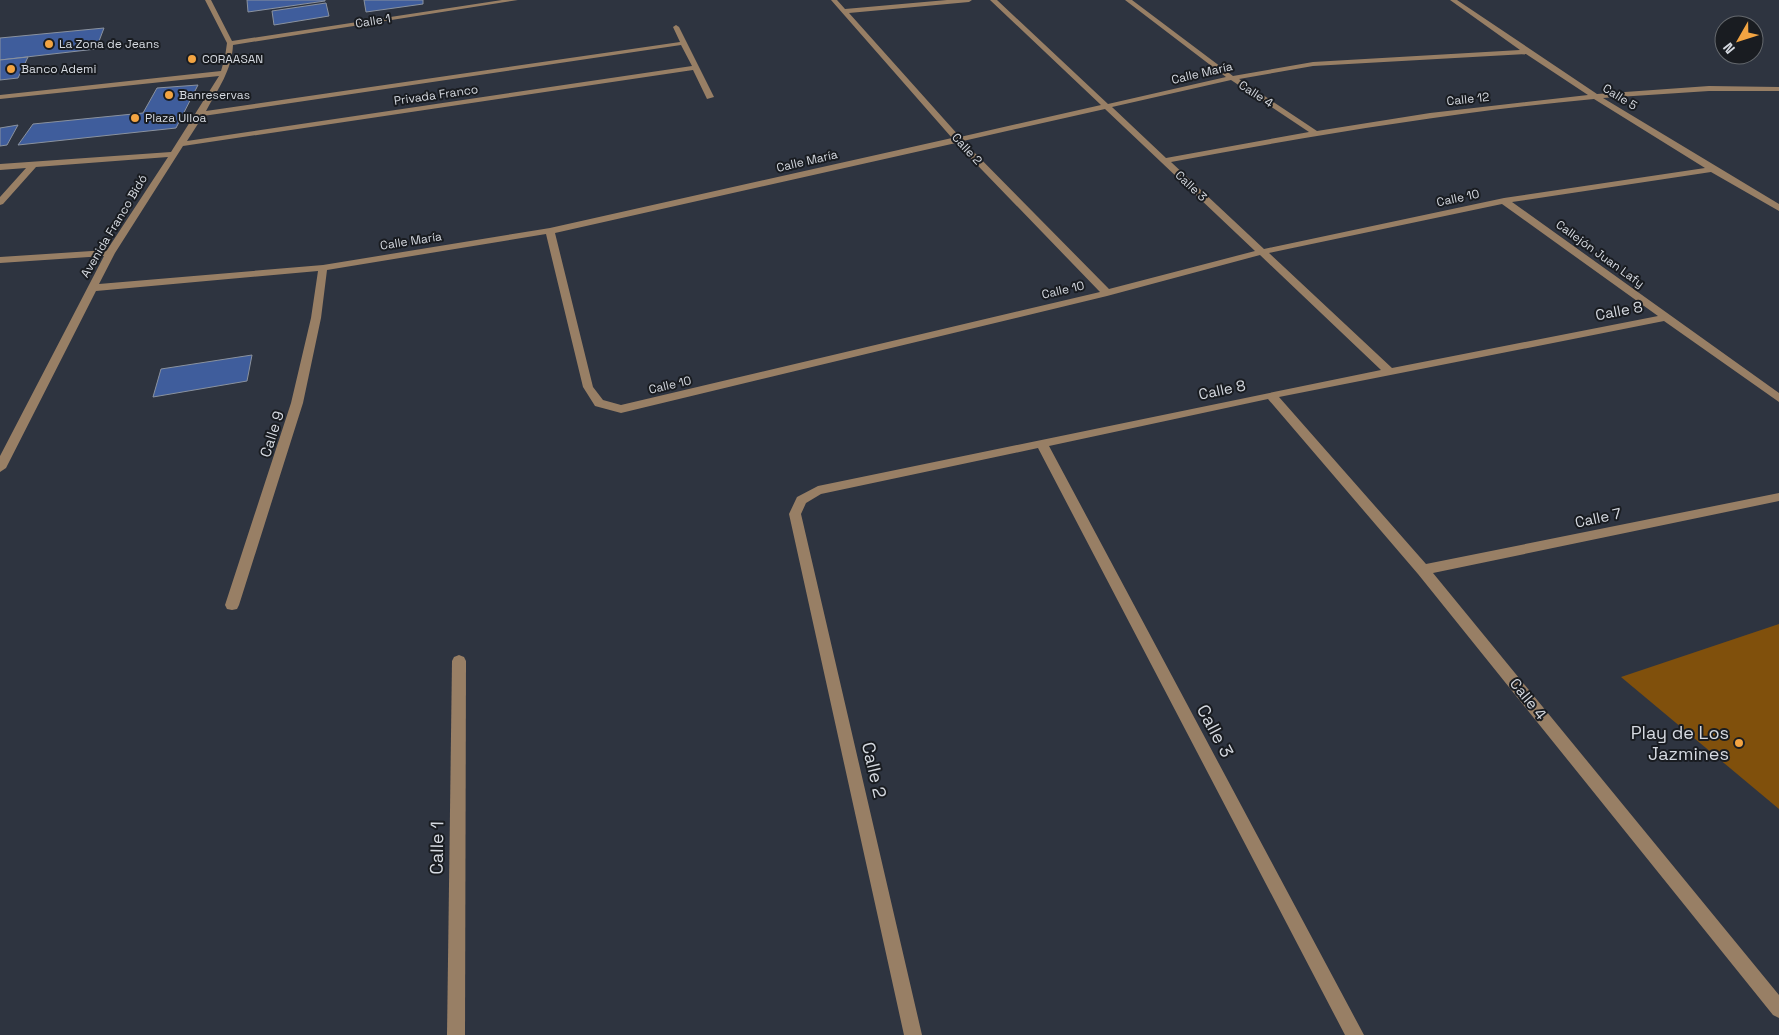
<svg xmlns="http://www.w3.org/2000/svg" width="1779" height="1035" viewBox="0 0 1779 1035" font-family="'Space Grotesk',sans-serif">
  <rect width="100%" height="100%" fill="#2e3440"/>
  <!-- green -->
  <polygon fill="#80500c" points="1779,624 1779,809 1621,677"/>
  <!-- building -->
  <g fill="#3f5d9c" stroke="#8a929f">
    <polygon points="247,0 325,0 325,1 248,12"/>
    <polygon points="364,0 423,0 423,4 366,12"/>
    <polygon points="326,3 329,16 274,25 272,11"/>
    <polygon points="104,28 96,49 0,60 0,38"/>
    <polygon points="28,57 18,78 0,80 0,60"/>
    <polygon points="198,85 176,128 18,145 33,124 143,113 157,88"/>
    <polygon points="18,125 7,145 0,146 0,128"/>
    <polygon points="252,355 247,381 153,397 161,369"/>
  </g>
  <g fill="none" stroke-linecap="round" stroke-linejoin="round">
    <!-- minor -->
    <g fill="#987f65" fill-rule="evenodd">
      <path d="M205 0H211L232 41 502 0H518L233 45C232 70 218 89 206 111L680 42 673 27 676 25 679 27 714 97 707 99 693 70 183 146 115 253 99 284 323 265 550 228 952 138 831 0H837L845 9 947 0H972L969 2 849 13 960 137 1101 105 990 0H997L1108 104 1226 77 1125 0H1132L1233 76 1313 62 1520 50 1450 0H1457L1597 94 1709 86 1779 87V91H1709L1603 98 1779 204V211L1711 172 1512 202 1779 393V402L1664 321 1279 397 1426 564 1779 493V501L1433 573 1779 995V1018L1773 1015 1418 574 1268 399 1049 446 1364 1035H1345L1038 448 821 494 806 503 801 514 922 1035H904L789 514 797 497 818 486 1381 370 1260 255 1107 296 621 413 595 406 583 387 546 234 327 270 321 318 303 403 239 605 237 609 232 610 227 609 225 605 291 403 311 318 318 271 96 291 6 468 0 472V456L104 256 0 263V257L107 250 168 157 36 167 3 204 0 205V197L26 168 0 170V164L171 152 219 76 0 99V95L221 71 225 57 227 43ZM681 45 692 66 187 141 203 116ZM1526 54 1588 95 1430 113 1317 131 1239 79 1313 66ZM1231 80 1309 132 1166 158 1112 107ZM1594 99 1705 168 1504 198 1264 249 1171 162C1311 136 1452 112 1594 99ZM1105 109 1255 251 1109 289 963 141ZM956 143 1100 292 621 405 603 400 593 387 555 233ZM1502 204 1658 316 1392 368 1269 253Z"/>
      <polygon points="459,655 464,657 466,661 465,1035 447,1035 452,661 454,657"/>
    </g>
  </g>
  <!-- markers -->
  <g fill="#f3a442" stroke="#191c21" stroke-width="2">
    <circle cx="49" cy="44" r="5"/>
    <circle cx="192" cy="59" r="5"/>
    <circle cx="11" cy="69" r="5"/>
    <circle cx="169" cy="95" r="5"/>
    <circle cx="135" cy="118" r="5"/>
    <circle cx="1739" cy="743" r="5"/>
  </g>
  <g text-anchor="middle" stroke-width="4" stroke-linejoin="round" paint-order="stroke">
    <!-- far-street labels -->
    <g font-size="12" fill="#d5d9e0" stroke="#191c21">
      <text transform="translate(373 21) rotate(-9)" y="4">Calle 1</text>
      <text transform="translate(1202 73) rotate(-13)" y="4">Calle María</text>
      <text transform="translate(1256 94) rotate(33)" y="4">Calle 4</text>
      <text transform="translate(436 95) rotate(-8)" y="4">Privada Franco</text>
      <text transform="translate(1620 97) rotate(32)" y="4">Calle 5</text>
      <text transform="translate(1468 99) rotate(-6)" y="4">Calle 12</text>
      <text transform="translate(967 149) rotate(47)" y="4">Calle 2</text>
      <text transform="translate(807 161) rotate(-13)" y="4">Calle María</text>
      <text transform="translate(1191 186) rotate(43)" y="4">Calle 3</text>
      <text transform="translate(1458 198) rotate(-12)" y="4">Calle 10</text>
      <text transform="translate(114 226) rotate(-59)" y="4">Avenida Franco Bidó</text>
      <text transform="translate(411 241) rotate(-9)" y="4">Calle María</text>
      <text transform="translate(1600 254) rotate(36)" y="4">Callejón Juan Lafy</text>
      <text transform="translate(1063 290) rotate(-13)" y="4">Calle 10</text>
      <text transform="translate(670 385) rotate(-13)" y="4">Calle 10</text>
    </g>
    <!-- far-poi labels -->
    <g font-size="12" fill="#d5d9e0" stroke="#191c21" text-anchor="start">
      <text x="59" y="48">La Zona de Jeans</text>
      <text x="202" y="63">CORAASAN</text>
      <text x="21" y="73">Banco Ademi</text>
      <text x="179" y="99">Banreservas</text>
      <text x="145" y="122">Plaza Ulloa</text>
    </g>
    <!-- street labels -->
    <g font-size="15" fill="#d5d9e0" stroke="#191c21">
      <text transform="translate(1619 311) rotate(-11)" y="5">Calle 8</text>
      <text transform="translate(1222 390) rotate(-12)" y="5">Calle 8</text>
      <text transform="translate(272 434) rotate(-72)" y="5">Calle 9</text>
      <text transform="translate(1598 518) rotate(-12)" y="5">Calle 7</text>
      <text transform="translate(1528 699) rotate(51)" y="5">Calle 4</text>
    </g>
    <!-- near-street labels -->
    <g font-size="18" fill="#d5d9e0" stroke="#191c21">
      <text transform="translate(1215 731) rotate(62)" y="6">Calle 3</text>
      <text transform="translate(874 770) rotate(77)" y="6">Calle 2</text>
      <text transform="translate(437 848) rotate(-89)" y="6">Calle 1</text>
    </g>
    <!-- near-poi labels -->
    <g font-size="18" fill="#d5d9e0" stroke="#191c21" text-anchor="end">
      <text x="1729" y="739">Play de Los<tspan x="1729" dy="21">Jazmines</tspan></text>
    </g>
  </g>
  <!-- north arrow -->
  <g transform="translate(1739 40) rotate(231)"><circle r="24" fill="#191c21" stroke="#64686d"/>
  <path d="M0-4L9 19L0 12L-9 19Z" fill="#f3a442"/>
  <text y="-8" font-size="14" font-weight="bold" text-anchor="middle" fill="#d5d9e0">N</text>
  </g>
</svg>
